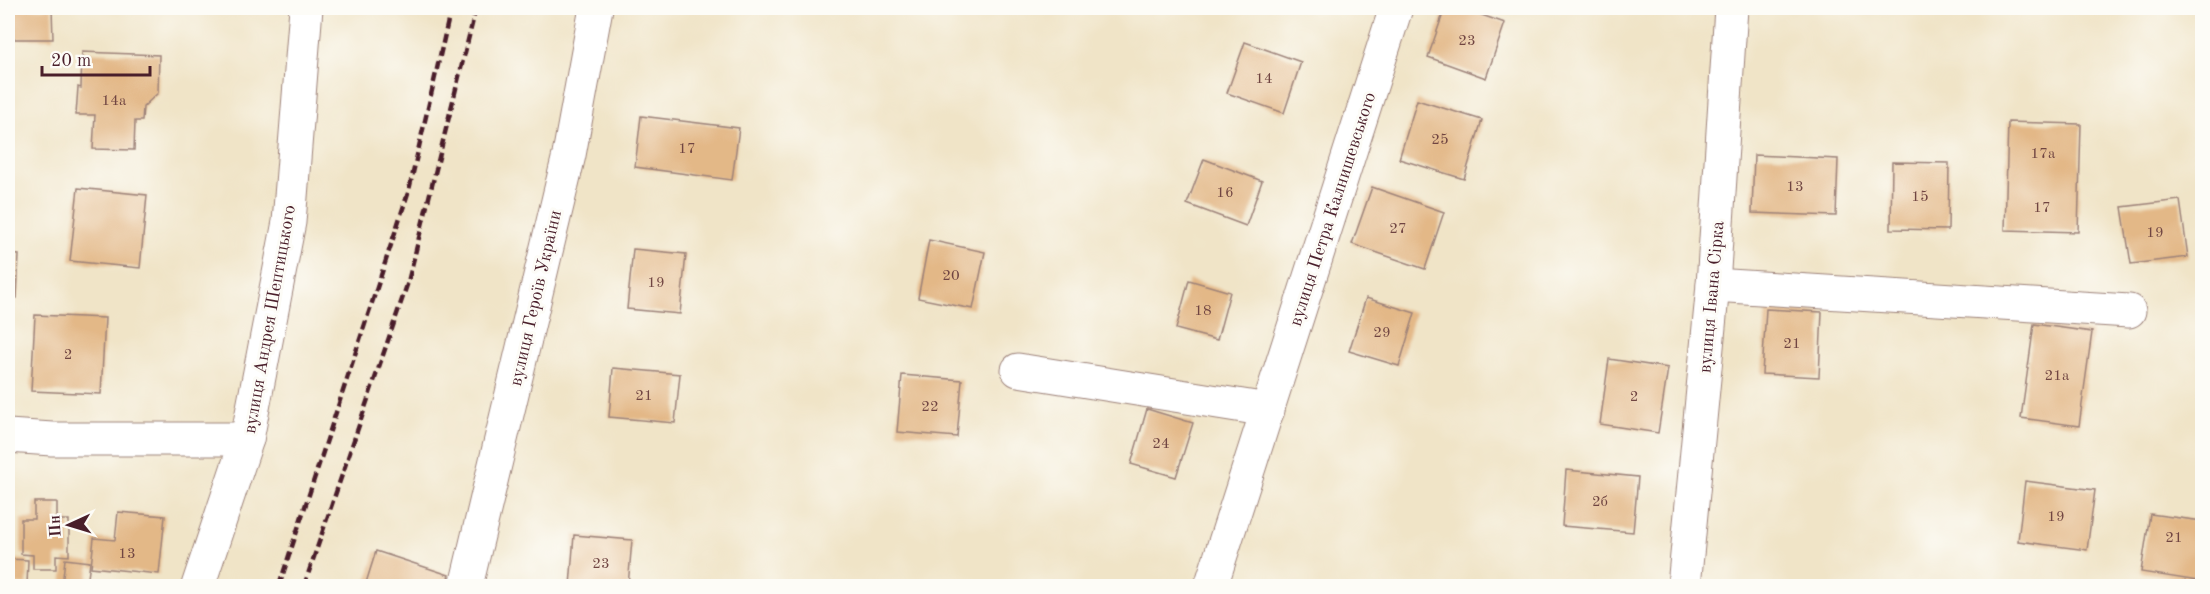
<svg xmlns="http://www.w3.org/2000/svg" width="2210" height="594" viewBox="0 0 2210 594" font-family="'Old Standard TT',serif">
  <rect width="100%" height="100%" fill="#fdfcf7"/>
  <filter id="ink" filterUnits="userSpaceOnUse"><feTurbulence type="fractalNoise" baseFrequency=".0167" numOctaves="2"/><feDisplacementMap in="SourceGraphic" scale="12" xChannelSelector="R" yChannelSelector="G"/><feConvolveMatrix kernelMatrix="1 2 1 2 8 2 1 2 1" color-interpolation-filters="sRGB"/></filter>
  <filter id="wash" filterUnits="userSpaceOnUse"><feTurbulence type="fractalNoise" baseFrequency=".008" numOctaves="4" result="noise"/><feDisplacementMap in="SourceGraphic" scale="24" xChannelSelector="R" yChannelSelector="G"/><feGaussianBlur stdDeviation="1.35" result="paint"/><feColorMatrix in="noise" values="0 0 0 0 0 0 0 0 0 0 0 0 0 0 0 0 0 1.4 0 .05"/><feComposite in="paint" operator="in"/></filter>
  <g filter="url(#wash)">
    <rect width="100%" height="100%" fill="#f0e4c7"/>
    <g id="blocks">
      <!-- building -->
      <g fill="#e3b887">
        <polygon points="52,8 53,39 13,39 14,9"/>
        <polygon points="1445,8 1461,8 1505,23 1486,78 1428,57"/>
        <polygon points="1245,42 1301,62 1284,113 1227,93"/>
        <polygon points="82,52 159,55 158,93 143,107 142,121 135,121 134,150 93,149 95,115 76,115 78,87 81,88"/>
        <polygon points="1417,100 1482,120 1464,179 1399,159"/>
        <polygon points="641,116 739,128 732,180 635,167"/>
        <polygon points="2008,122 2081,124 2078,232 2005,230"/>
        <polygon points="1754,155 1838,159 1836,216 1752,213"/>
        <polygon points="1204,159 1262,181 1246,226 1187,204"/>
        <polygon points="1892,162 1949,163 1948,230 1891,229"/>
        <polygon points="1372,187 1444,212 1425,269 1352,244"/>
        <polygon points="78,188 147,195 140,268 70,261"/>
        <polygon points="2180,200 2188,257 2131,264 2122,207"/>
        <polygon points="929,240 985,252 973,309 918,298"/>
        <polygon points="633,249 686,254 680,314 627,309"/>
        <polygon points="8,254 19,255 17,298 8,298"/>
        <polygon points="1189,280 1230,292 1217,340 1176,329"/>
        <polygon points="1366,298 1415,313 1399,366 1349,351"/>
        <polygon points="1766,309 1822,312 1819,377 1762,374"/>
        <polygon points="35,315 105,318 101,394 31,391"/>
        <polygon points="2034,324 2092,332 2079,426 2021,418"/>
        <polygon points="1609,359 1668,368 1658,433 1600,424"/>
        <polygon points="613,368 680,374 675,423 609,417"/>
        <polygon points="902,375 962,380 957,437 897,432"/>
        <polygon points="1147,409 1193,423 1176,477 1131,464"/>
        <polygon points="1566,470 1638,477 1633,532 1562,526"/>
        <polygon points="2025,481 2095,490 2087,550 2018,541"/>
        <polygon points="34,502 57,502 57,520 69,520 69,556 56,555 56,569 33,569 33,555 21,554 21,519 34,519"/>
        <polygon points="118,512 165,516 159,574 91,567 94,538 115,540"/>
        <polygon points="2150,514 2202,521 2202,553 2198,581 2141,572"/>
        <polygon points="574,535 632,540 628,586 570,586"/>
        <polygon points="376,551 449,575 445,586 365,586"/>
        <polygon points="8,559 28,560 27,585 8,584"/>
        <polygon points="65,559 90,562 87,586 62,586"/>
      </g>
    </g>
  </g>
  <g filter="url(#ink)">
    <use href="#blocks" fill-opacity="0" stroke="#9d8279" stroke-width="1.5"/>
    <g fill="none" stroke-linecap="round" stroke-linejoin="round">
      <defs>
        <g id="minor">
          <polyline points="1713,285 2129,311"/>
          <polyline points="1018,370 1268,410"/>
          <polyline points="8,436 52,439 247,439"/>
          <polyline points="466,586 569,155 596,8"/>
          <polyline points="1211,586 1396,8"/>
          <polyline points="1684,586 1713,285 1731,8"/>
        </g>
        <polyline id="major" points="198,586 247,439 289,222 306,8"/>
      </defs>
      <!-- minor casing -->
      <use href="#minor" stroke="#9d8279" stroke-width="35"/>
      <!-- major casing -->
      <use href="#major" stroke="#9d8279" stroke-width="35"/>
      <!-- minor -->
      <use href="#minor" stroke="#fff" stroke-width="33"/>
      <!-- major -->
      <use href="#major" stroke="#fff" stroke-width="33"/>
      <!-- rail -->
      <g stroke="#4a1f2b" stroke-width="4.5" stroke-dasharray="9 4.5" stroke-linecap="butt">
        <polyline points="279,586 409,190 451,8"/>
        <polyline points="304,586 408,282 476,8"/>
      </g>
    </g>
  </g>
  <g text-anchor="middle" stroke-width="6" stroke-linejoin="round" paint-order="stroke">
    <!-- number labels -->
    <g font-size="15" fill="#704542">
      <text x="1467" y="45">23</text>
      <text x="1264" y="83">14</text>
      <text x="114" y="105">14а</text>
      <text x="1440" y="144">25</text>
      <text x="687" y="153">17</text>
      <text x="2043" y="158">17а</text>
      <text x="1795" y="191">13</text>
      <text x="1225" y="197">16</text>
      <text x="1920" y="201">15</text>
      <text x="2042" y="212">17</text>
      <text x="1398" y="233">27</text>
      <text x="2155" y="237">19</text>
      <text x="951" y="280">20</text>
      <text x="656" y="287">19</text>
      <text x="1203" y="315">18</text>
      <text x="1382" y="337">29</text>
      <text x="1792" y="348">21</text>
      <text x="68" y="359">2</text>
      <text x="2057" y="380">21а</text>
      <text x="644" y="400">21</text>
      <text x="1634" y="401">2</text>
      <text x="930" y="411">22</text>
      <text x="1161" y="448">24</text>
      <text x="1600" y="506">2б</text>
      <text x="2056" y="521">19</text>
      <text x="2174" y="542">21</text>
      <text x="127" y="558">13</text>
      <text x="601" y="568">23</text>
    </g>
    <!-- street labels -->
    <g font-size="18" fill="#4a1f2b" stroke="#fdfcf7">
      <text transform="translate(1332 209) rotate(-72)" y="6">вулиця Петра Калнишевського</text>
      <text transform="translate(1711 297) rotate(-85)" y="6">вулиця Івана Сірка</text>
      <text transform="translate(535 298) rotate(-77)" y="6">вулиця Героїв України</text>
      <text transform="translate(269 319) rotate(-80)" y="6">вулиця Андрея Шептицького</text>
    </g>
  </g>
  <!-- margin -->
  <rect width="2210" height="594" fill="none" stroke="#fdfcf7" stroke-width="30"/>
  <!-- north arrow -->
  <g transform="translate(69 525) rotate(266)" stroke="#fdfcf7" stroke-width="4.5" paint-order="stroke">
  <path d="M0-4.5L10 22L0 15L-10 22Z" fill="#4a1f2b"/>
  <text y="-9" font-size="16" font-weight="bold" text-anchor="middle" fill="#4a1f2b">Пн</text>
  </g>
  <!-- scale -->
  <path d="M42 66v9h108v-9" fill="none" stroke="#4a1f2b" stroke-width="3"/>
  <text x="51" y="66" font-size="18" fill="#4a1f2b" stroke="#fdfcf7" stroke-width="4.5" paint-order="stroke">20 m</text>
</svg>
